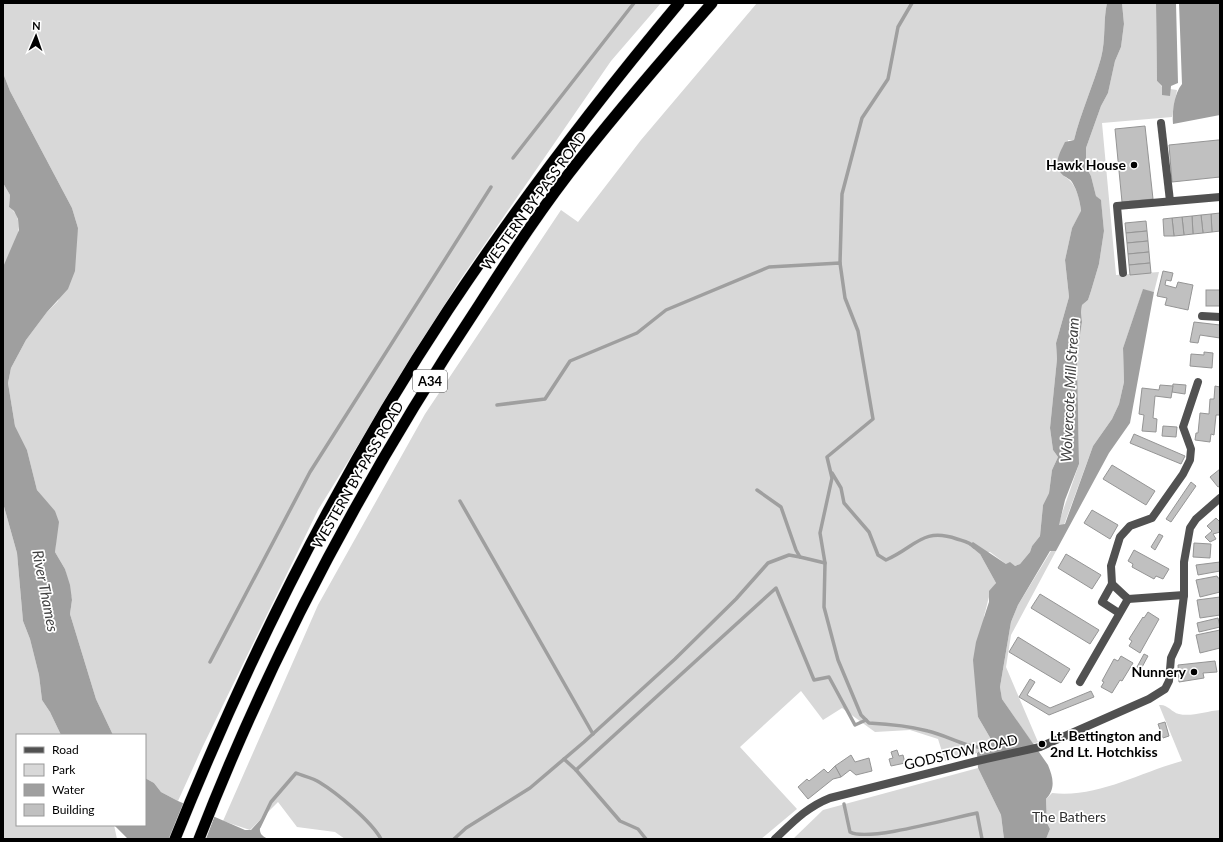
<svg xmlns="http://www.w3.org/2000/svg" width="1223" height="842" viewBox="0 0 1223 842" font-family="Lato,sans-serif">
  <rect width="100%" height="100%" fill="#fff"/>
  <!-- green -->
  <g fill="#d8d8d8">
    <polygon points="3,3 661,3 611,61 458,283 318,510 203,746 178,801 161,792 154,783 145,778 145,735 113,735 96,699 70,614 72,600 65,569 55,552 56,539 44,499 37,490 27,450 15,426 8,383 11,368 26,340 47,312 58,301 78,228 72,208 10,91 3,73"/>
    <path d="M757 3H1107C1103 21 1106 39 1101 58 1093 86 1081 112 1074 140H1068L1064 176C1076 183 1080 198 1081 212L1072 228 1065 260 1069 297 1056 343 1057 359 1050 428 1053 450 1058 457 1052 470 1049 493 1043 505 1040 536 1032 546 1030 552 1020 564 1015 566 1006 564 990 552 980 554 996 583C988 593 988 604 984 616L978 717 992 741 977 753 945 761 938 739 910 730 875 732 842 708 823 720 801 691 740 747 797 809 761 839H345L335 832 297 827 278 802 250 830 223 821 318 605 425 414 561 210 578 222 641 140Z"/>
    <polygon points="1122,3 1156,3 1157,81 1170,96 1170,89 1177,90 1172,117 1102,123 1116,275 1159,272 1154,292 1143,290 1123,348 1124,382 1119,404 1112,419 1093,446 1064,525 1058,525 1079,464 1077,355 1082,322 1081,312 1082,305 1088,300 1091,291 1099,264 1104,231 1101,201 1096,196 1091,176 1086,167 1086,148 1101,106 1108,93 1115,61 1121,47 1124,24"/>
    <path d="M3 183 10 195 9 207C30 223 12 249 3 267Z"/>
    <polygon points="3,503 17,553 23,621 30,639 39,675 42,700 50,712 61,735 17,735 17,825 114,825 117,839 3,839"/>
    <polygon points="1051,551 1056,551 1011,635 1006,667 1038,742 1033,744 1002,699 1000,687 1011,622 1018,605"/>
    <path d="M1159 705C1168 704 1171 712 1179 714 1191 717 1207 711 1220 710V839H1046L1050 829 1047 823 1046 799 1052 793C1098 798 1138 773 1182 761Z"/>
    <polygon points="978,768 1001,815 1004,839 793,839 823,810"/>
  </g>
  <!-- water -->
  <g fill="#9f9f9f">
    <path d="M1107 3H1122L1124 24 1121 47 1115 61 1108 93 1101 106 1086 148V167L1091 176 1096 196 1101 200 1104 231 1099 264 1091 291 1088 300 1082 305 1081 312 1082 322 1077 355 1079 464 1065 500 1059 525 1065 524 1093 446 1112 419 1119 404 1124 382 1123 348 1143 289 1154 292 1130 423 1109 453 1056 551H1050L1018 605 1011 622 1000 687 1002 699 1048 765C1053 777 1056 789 1046 799L1047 823 1050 829 1046 839H1004L1001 815 978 768 977 753 992 741 978 717 973 660 976 642 989 602V591L996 583 980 554 969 545 973 542 1006 564 1010 562 1015 566 1020 564 1030 552 1032 546 1040 536 1043 505 1049 493 1052 470 1058 457 1053 450 1050 428 1057 359 1056 343 1069 297 1065 260 1072 228 1081 211C1080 201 1077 190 1072 182 1070 179 1067 178 1064 176 1052 166 1059 154 1065 142L1074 140C1081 112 1093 86 1101 58 1106 39 1103 21 1107 3Z"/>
    <polygon points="1156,3 1176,3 1178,83 1171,86 1170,96 1162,95 1162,86 1157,81"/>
    <path d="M1179 3H1220V115L1173 124C1172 112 1174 94 1182 84Z"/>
    <polygon points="3,73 10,91 72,208 78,228 75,271 68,289 47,312 26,340 11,368 8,383 15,426 27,450 37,490 55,511 59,522 55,552 65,569 70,585 72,600 70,614 96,699 113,735 61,735 50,712 42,700 39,675 30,639 23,621 17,553 3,503 3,267 19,230 18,219 14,211 9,207 10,195 3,183"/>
    <path d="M145 778 154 783 161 792 178 801 245 830H251L261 819C260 829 257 834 268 839H128L114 825H145Z"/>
  </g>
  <!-- pier -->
  <polygon fill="#fff" points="185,802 215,815 206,839 171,839"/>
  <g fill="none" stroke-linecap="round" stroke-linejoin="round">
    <!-- stream -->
    <g stroke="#9f9f9f" stroke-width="3.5">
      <polyline points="513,158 634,3"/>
      <polyline points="840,263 842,194 862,118 888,79 898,27 912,3"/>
      <path d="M497 405 545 399 570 361 637 333 666 310 769 267 840 263 845 298 858 331 873 419 827 457 832 478 820 533 825 563 824 607 838 660 861 715 869 723C889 724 909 726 928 731 949 736 966 748 987 748"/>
      <path d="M832 473 841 488 844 503 869 532 878 555 886 560C916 547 922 527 957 539 963 541 970 542 974 547"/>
      <polyline points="757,490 781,507 796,550 800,557 825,563"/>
      <polyline points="460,501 593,734"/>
      <polyline points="210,662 310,472 491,187"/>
      <polyline points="564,759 576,770 620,821 638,829 646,839"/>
      <polyline points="576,770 776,588 814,680 829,677 855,725 866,720"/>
      <path d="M844 804 850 832C868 842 952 818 977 813L982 839"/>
      <path d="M259 827 271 802 296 773C303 776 313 778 319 782 337 793 371 821 381 839"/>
      <polyline points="454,839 466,828 530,788 584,742 675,659 736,599 768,563 789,555 800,557"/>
    </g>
  </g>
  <!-- building -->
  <g fill="#c0c0c0" stroke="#959595">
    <polygon points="1145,126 1153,199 1122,202 1115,129"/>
    <polygon points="1218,140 1220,140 1220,177 1172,182 1169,145"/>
    <polygon points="1220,213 1220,231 1212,232 1211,214"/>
    <polygon points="1211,214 1212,232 1203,233 1201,215"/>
    <polygon points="1201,215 1203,233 1193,234 1192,216"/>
    <polygon points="1192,216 1193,234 1184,235 1182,217"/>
    <polygon points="1182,217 1184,235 1174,236 1172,218"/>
    <polygon points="1172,218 1174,236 1164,236 1163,219"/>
    <polygon points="1146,221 1147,231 1126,233 1125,223"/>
    <polygon points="1147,231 1148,241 1127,243 1126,233"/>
    <polygon points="1148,241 1149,252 1128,254 1127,243"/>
    <polygon points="1149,252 1150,263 1129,265 1128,254"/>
    <polygon points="1150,263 1151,273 1130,275 1129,265"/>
    <polygon points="1163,271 1173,273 1171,281 1166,280 1165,285 1176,288 1178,282 1193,285 1188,310 1165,305 1167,298 1157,296"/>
    <rect x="1206" y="290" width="14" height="16"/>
    <polygon points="1194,322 1220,325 1220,338 1200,335 1198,343 1190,342"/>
    <polygon points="1204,352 1213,353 1212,368 1190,366 1191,354 1204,355"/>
    <polygon points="1173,384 1186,385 1185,394 1172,392"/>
    <polygon points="1160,385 1173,386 1171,398 1155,396 1153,418 1157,419 1156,432 1142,431 1144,415 1139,414 1142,388 1159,390"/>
    <polygon points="1215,386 1220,387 1220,415 1216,415 1214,435 1211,434 1210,442 1195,440 1196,433 1198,433 1200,413 1209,414 1210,399 1214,399"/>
    <polygon points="1163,426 1177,427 1176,437 1162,436"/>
    <polygon points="1134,434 1185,456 1181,464 1130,443"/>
    <polygon points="1112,465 1155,491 1146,505 1103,479"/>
    <polygon points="1220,469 1220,486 1218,487 1210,477"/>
    <polygon points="1191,482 1196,486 1171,522 1166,519"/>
    <polygon points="1092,510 1118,525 1110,539 1084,523"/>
    <polygon points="1216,518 1220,522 1220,532 1213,534 1216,539 1210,542 1205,537 1212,531 1207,526"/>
    <polygon points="1159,534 1163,536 1155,550 1151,547"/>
    <polygon points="1194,543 1211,544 1210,558 1193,557"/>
    <polygon points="1134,550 1169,569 1163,579 1156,576 1154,579 1132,567 1133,564 1128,561"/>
    <polygon points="1066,554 1101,575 1092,589 1058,568"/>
    <polygon points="1220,562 1220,571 1198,575 1196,565"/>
    <polygon points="1217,576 1218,578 1220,578 1220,592 1200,597 1196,580"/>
    <polygon points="1040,594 1099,630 1090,644 1031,608"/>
    <polygon points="1220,597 1220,615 1200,618 1197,600"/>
    <polygon points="1148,612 1159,619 1140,653 1129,646 1132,641 1129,639 1143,617 1144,618"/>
    <polygon points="1218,618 1220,627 1199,632 1197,623"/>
    <polygon points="1220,630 1220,648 1200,653 1196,635"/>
    <polygon points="1018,637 1070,669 1061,683 1009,652"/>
    <polygon points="1144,654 1148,656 1141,669 1137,667"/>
    <polygon points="1121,656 1133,663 1122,681 1120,680 1112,693 1101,687 1104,682 1102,681 1114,659 1118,661"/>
    <polygon points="1215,661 1217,672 1203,673 1204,678 1179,682 1178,665"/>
    <polygon points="1030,679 1035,682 1027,695 1050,708 1091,691 1094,697 1049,715 1019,697"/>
    <polygon points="1165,722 1169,736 1163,738 1158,724"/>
    <polygon points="897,750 899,756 903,755 905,763 891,766 889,759 893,758 891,752"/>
    <polygon points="851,755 855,762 869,758 872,771 856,775 850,770 841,777 835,766"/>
    <polygon points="835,766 841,777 833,779 808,799 798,787 807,779 809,781 824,769 828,773"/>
  </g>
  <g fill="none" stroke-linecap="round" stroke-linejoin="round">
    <defs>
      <g id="trunk">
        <path d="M175 839C249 655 339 475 448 310 519 203 597 101 679 3"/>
        <path d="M199 839C272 651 368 472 479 305 511 255 544 204 581 158 623 105 667 54 712 3"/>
      </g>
    </defs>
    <!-- trunk casing -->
    <use href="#trunk" stroke="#dbdbdb" stroke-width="12"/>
    <!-- minor -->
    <g stroke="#515151" stroke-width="8">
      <polyline points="1161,123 1170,201"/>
      <polyline points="1123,273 1117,206 1220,197"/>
      <polyline points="1202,316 1220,317"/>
      <polyline points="1112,584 1102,602 1119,613"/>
      <polyline points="1184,595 1128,599 1112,584 1111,566 1120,537 1130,526 1152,518 1183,474 1190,460 1191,449 1183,427 1198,382"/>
      <polyline points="1080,682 1128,599"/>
    </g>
    <!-- tertiary -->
    <path stroke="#515151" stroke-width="8" d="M775 839C793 822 807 807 830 798L977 761 1040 747 1149 699 1165 689 1169 681 1171 658 1178 643 1184 595V562L1190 528 1196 519 1220 498"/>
    <!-- trunk -->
    <use href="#trunk" stroke="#000" stroke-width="11"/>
  </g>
  <!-- markers -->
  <g fill="#000" stroke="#fff" stroke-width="1.5">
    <circle cx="1134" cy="165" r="4"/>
    <circle cx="1194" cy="672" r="4"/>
    <circle cx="1042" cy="744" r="4"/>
  </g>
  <g text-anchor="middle" stroke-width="3.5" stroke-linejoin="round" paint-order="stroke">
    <!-- shield labels -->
    <rect fill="#fff" stroke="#4c4c4c" stroke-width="1" x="413" y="370" width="34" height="22" rx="3"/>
    <g font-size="13" font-weight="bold" fill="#000">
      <text x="430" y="386">A34</text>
    </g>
    <!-- poi labels -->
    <g font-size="14" font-weight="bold" fill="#000" stroke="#fff" text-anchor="end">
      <text x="1126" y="170">Hawk House</text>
      <text x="1186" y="677">Nunnery</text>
      <text x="1050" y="741" text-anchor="start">Lt. Bettington and<tspan x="1050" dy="16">2nd Lt. Hotchkiss</tspan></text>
    </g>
    <!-- street labels -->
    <g font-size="14" fill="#000" stroke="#fff">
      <text transform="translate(534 201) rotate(-54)" y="5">WESTERN BY-PASS ROAD</text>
      <text transform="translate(358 475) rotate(-60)" y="5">WESTERN BY-PASS ROAD</text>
      <text transform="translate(961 752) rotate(-13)" y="5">GODSTOW ROAD</text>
    </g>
    <!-- park labels -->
    <g font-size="14" fill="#2f2f2f" stroke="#fff">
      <text x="1069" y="822">The Bathers</text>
    </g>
    <!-- water labels -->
    <g font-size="15" font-style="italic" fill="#404040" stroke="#fff">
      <text transform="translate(1070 390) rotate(-87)" y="5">Wolvercote Mill Stream</text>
      <text transform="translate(45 591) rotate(79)" y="5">River Thames</text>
    </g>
  </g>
  <!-- border -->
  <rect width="1223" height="842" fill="none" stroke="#000000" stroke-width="8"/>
  <!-- legend -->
  <rect x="16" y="734" width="130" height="92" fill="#ffffff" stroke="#999999"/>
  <rect x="24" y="747" width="20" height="6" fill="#515151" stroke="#999999"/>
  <text x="52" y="754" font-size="12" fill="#000000">Road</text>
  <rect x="24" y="764" width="20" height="12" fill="#d8d8d8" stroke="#999999"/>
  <text x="52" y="774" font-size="12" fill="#000000">Park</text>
  <rect x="24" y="784" width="20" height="12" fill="#9f9f9f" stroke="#999999"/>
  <text x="52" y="794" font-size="12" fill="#000000">Water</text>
  <rect x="24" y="804" width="20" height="12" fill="#c0c0c0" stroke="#999999"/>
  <text x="52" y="814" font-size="12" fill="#000000">Building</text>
  <!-- north arrow -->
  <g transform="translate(36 36) rotate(2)" stroke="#ffffff" stroke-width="3" paint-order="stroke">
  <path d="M0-3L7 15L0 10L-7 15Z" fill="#000000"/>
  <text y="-6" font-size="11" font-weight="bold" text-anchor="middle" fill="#000000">N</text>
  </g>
</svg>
